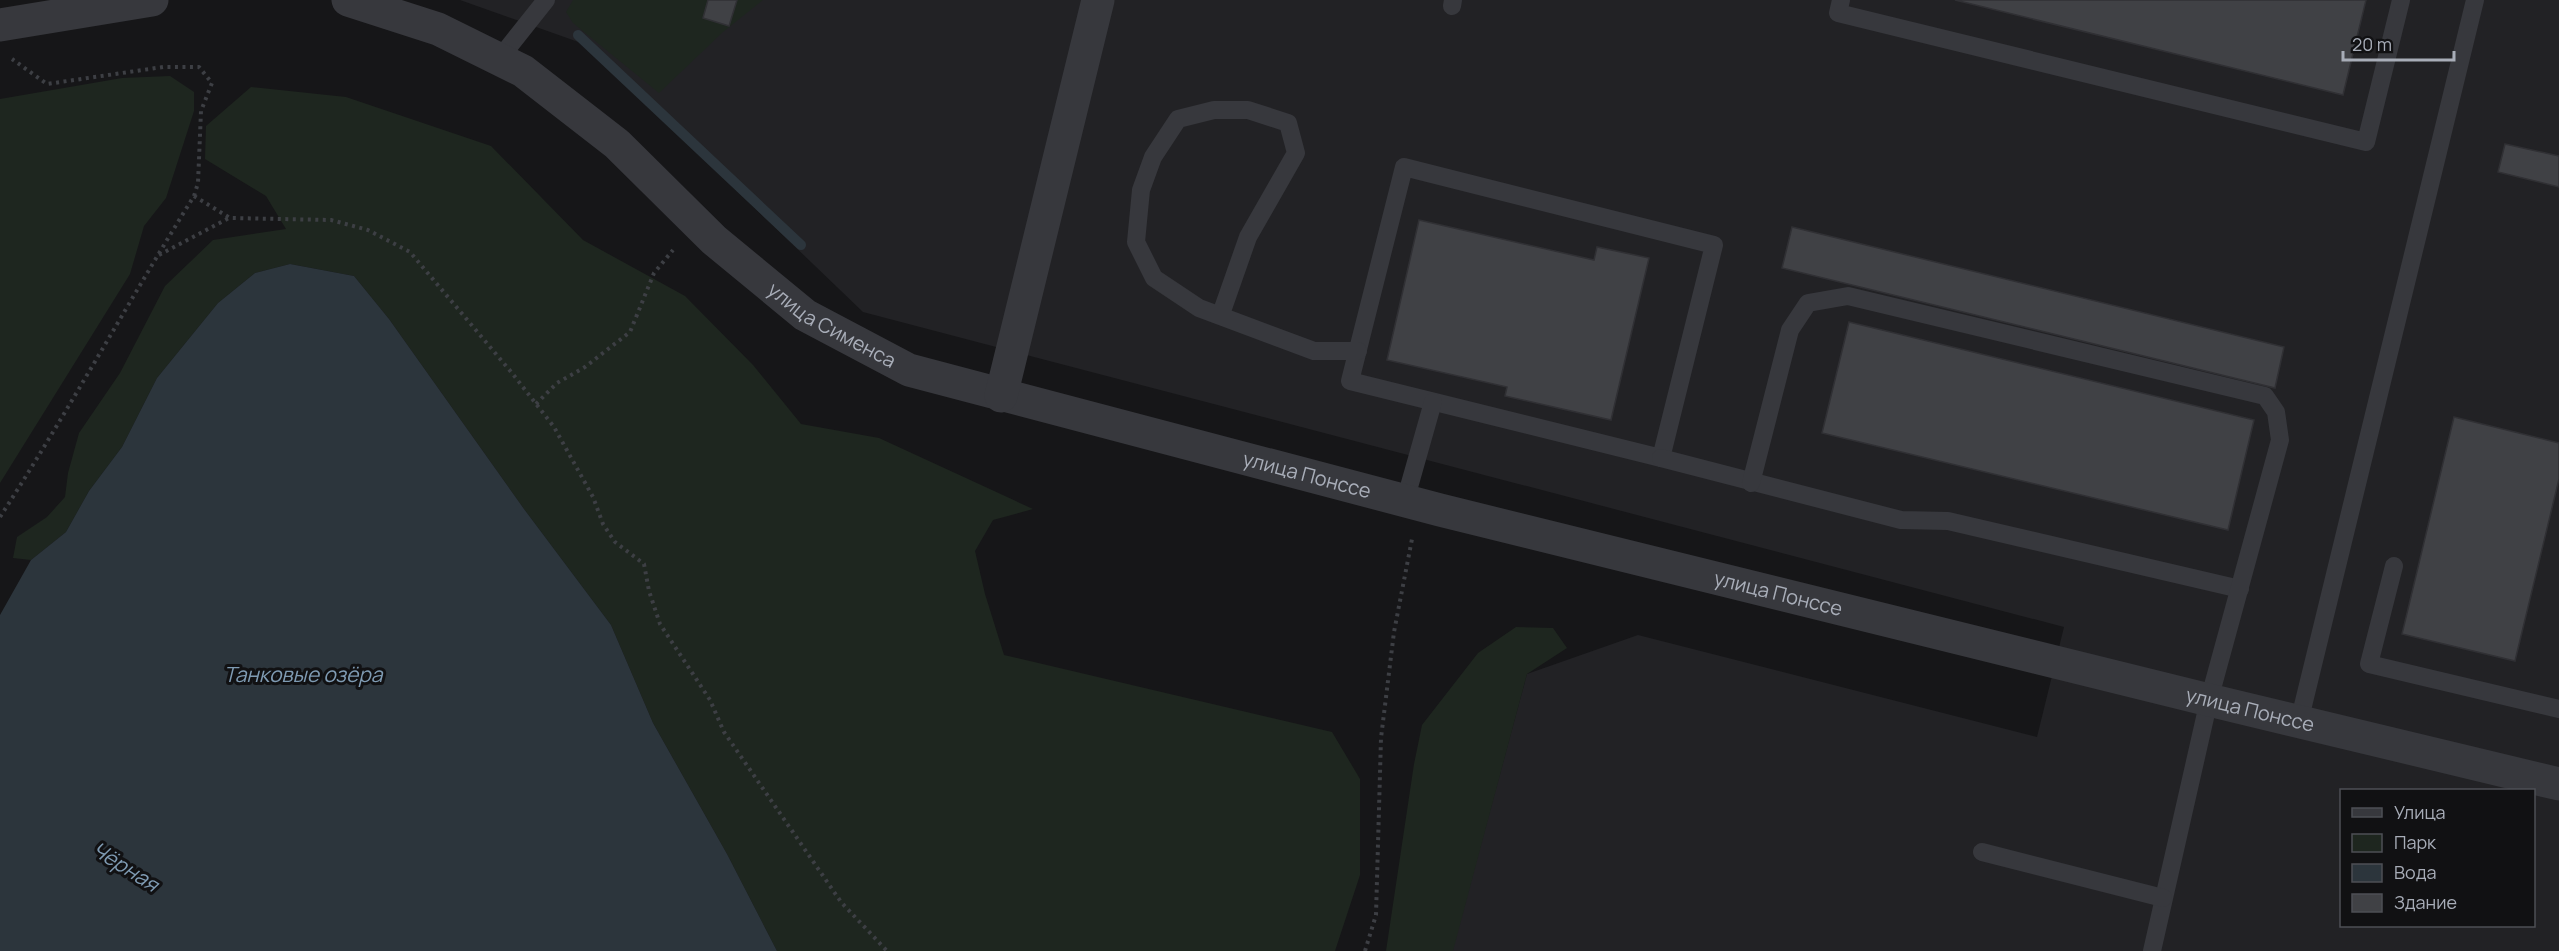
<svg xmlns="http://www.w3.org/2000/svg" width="2559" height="951" viewBox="0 0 2559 951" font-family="Manrope,sans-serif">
  <rect width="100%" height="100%" fill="#161618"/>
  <!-- built -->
  <path fill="#222225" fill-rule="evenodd" d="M460 0H2559V951H1452L1527 674 1638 635 2037 737 2064 627 863 312 584 44ZM2342 790H2534V926H2342Z"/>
  <!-- green -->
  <g fill="#1e261f">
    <polygon points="573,0 763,0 723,32 659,93 573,23 566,12"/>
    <polygon points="170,76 194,92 194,111 166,198 144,226 130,274 0,483 0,99 122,78"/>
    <polygon points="251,87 346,97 491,146 583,240 685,296 753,365 801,424 879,438 1033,509 993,520 975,551 985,594 1004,655 1332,732 1360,779 1360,875 1335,951 777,951 727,854 653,723 611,625 524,509 389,319 354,276 290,264 255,273 218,303 157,378 122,447 89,491 66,532 31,560 13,558 17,537 47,517 65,497 68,473 79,433 120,373 165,286 213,240 286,229 266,196 205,159 206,126"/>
    <polygon points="1516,627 1553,628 1567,648 1527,674 1453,951 1386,951 1414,764 1422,725 1478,653"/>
  </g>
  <!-- water -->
  <polygon fill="#2c353c" points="290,264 354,276 389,319 524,509 611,625 653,723 727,854 777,951 0,951 0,615 31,560 66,532 89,491 122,447 157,378 218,303 255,273"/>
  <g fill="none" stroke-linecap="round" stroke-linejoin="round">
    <!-- stream -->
    <polyline stroke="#2c353c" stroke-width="10" points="578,35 801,245"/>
  </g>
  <!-- building -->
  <g fill="#404145" stroke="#303034" stroke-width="1.5">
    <polygon points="708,0 737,0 729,26 703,18"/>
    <polygon points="1955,0 2366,0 2343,95"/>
    <polygon points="2505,144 2559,156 2559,187 2498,172"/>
    <polygon points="1419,220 1594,260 1597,247 1649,258 1611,420 1505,396 1507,387 1387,360"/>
    <polygon points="1792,227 2284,347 2275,388 1782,268"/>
    <polygon points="1849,322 2254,420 2228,530 1822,433"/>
    <polygon points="2454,417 2559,443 2559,479 2515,661 2402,634"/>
  </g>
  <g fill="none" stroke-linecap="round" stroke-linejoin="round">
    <!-- path -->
    <g stroke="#3d3f44" stroke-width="4" stroke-dasharray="3 4.5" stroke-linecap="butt">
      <polyline points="194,196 230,218 331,220 368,230 410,252 512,373 554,427 593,497 603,524 615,542 644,564 649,591 660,624 710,700 724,732 841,902 887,951"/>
      <polyline points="159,255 229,218"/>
      <polyline points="536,404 557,383 585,367 630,332 654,273 673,250"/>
      <path d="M0 517C68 412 128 302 194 196L198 183 201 111 212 83 199 67H163L47 84 12 59"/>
      <polyline points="1365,951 1376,915 1381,738 1394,632 1412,539"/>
    </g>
    <!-- lane -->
    <g stroke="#37383d" stroke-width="18">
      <polyline points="1841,0 1838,13 2366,142 2401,0"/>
      <polyline points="1452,6 1453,0"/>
      <polyline points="499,59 546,0"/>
      <polygon points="1404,167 1714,245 1661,458 1350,381"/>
      <polyline points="1221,314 1248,237 1296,153 1288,123 1248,110 1214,110 1178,119 1153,157 1141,190 1136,242 1154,278 1199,308 1314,351 1358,351"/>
      <polyline points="1661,458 1901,520 1948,521 2240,589"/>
      <polyline points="1751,483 1790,330 1808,303 1848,296 2265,396 2276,412 2280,440 2209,700 2152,951"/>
      <polyline points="1405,501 1433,402"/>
      <polyline points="2394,566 2369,664 2559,709"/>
      <polyline points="2299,722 2475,0"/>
      <polyline points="1982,852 2163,898"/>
    </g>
    <!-- street -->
    <g stroke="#37383d" stroke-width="33">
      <path id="s1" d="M348 0 438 29 523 71 617 144 714 240 805 315 909 370 1440 510 2209 700 2559 784"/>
      <polyline points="0,25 152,0"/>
      <polyline points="1001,396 1098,0"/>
    </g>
  </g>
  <g text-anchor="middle" stroke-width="6" stroke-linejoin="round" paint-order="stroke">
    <!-- street labels -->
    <g font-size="20" fill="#a8adb8" stroke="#111113">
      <text dy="7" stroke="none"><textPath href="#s1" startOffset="591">улица Сименса</textPath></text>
      <text dy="7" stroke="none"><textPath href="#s1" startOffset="1092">улица Понссе</textPath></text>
      <text dy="7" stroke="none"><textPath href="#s1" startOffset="1578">улица Понссе</textPath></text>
      <text dy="7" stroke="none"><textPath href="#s1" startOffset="2064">улица Понссе</textPath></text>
    </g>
    <!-- water labels -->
    <g font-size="21" font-style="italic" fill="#7f9bb3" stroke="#111113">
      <text x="303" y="682">Танковые озёра</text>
      <text transform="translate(125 867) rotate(32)" y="7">Чёрная</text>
    </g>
  </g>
  <!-- legend -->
  <rect x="2340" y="789" width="195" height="138" fill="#111113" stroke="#4d4f55" stroke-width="1.5"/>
  <rect x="2352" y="808" width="30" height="9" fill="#37383d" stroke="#4d4f55" stroke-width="1.5"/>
  <text x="2394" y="819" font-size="18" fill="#a8adb8">Улица</text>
  <rect x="2352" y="834" width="30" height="18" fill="#1e261f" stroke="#4d4f55" stroke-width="1.5"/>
  <text x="2394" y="849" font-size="18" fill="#a8adb8">Парк</text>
  <rect x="2352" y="864" width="30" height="18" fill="#2c353c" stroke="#4d4f55" stroke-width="1.5"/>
  <text x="2394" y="879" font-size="18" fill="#a8adb8">Вода</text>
  <rect x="2352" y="894" width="30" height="18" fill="#404145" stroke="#4d4f55" stroke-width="1.5"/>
  <text x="2394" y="909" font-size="18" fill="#a8adb8">Здание</text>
  <!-- scale -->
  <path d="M2343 51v9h111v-9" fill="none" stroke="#a8adb8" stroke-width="3"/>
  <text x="2352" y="51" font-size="18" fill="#a8adb8" stroke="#111113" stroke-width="4.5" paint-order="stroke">20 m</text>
</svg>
